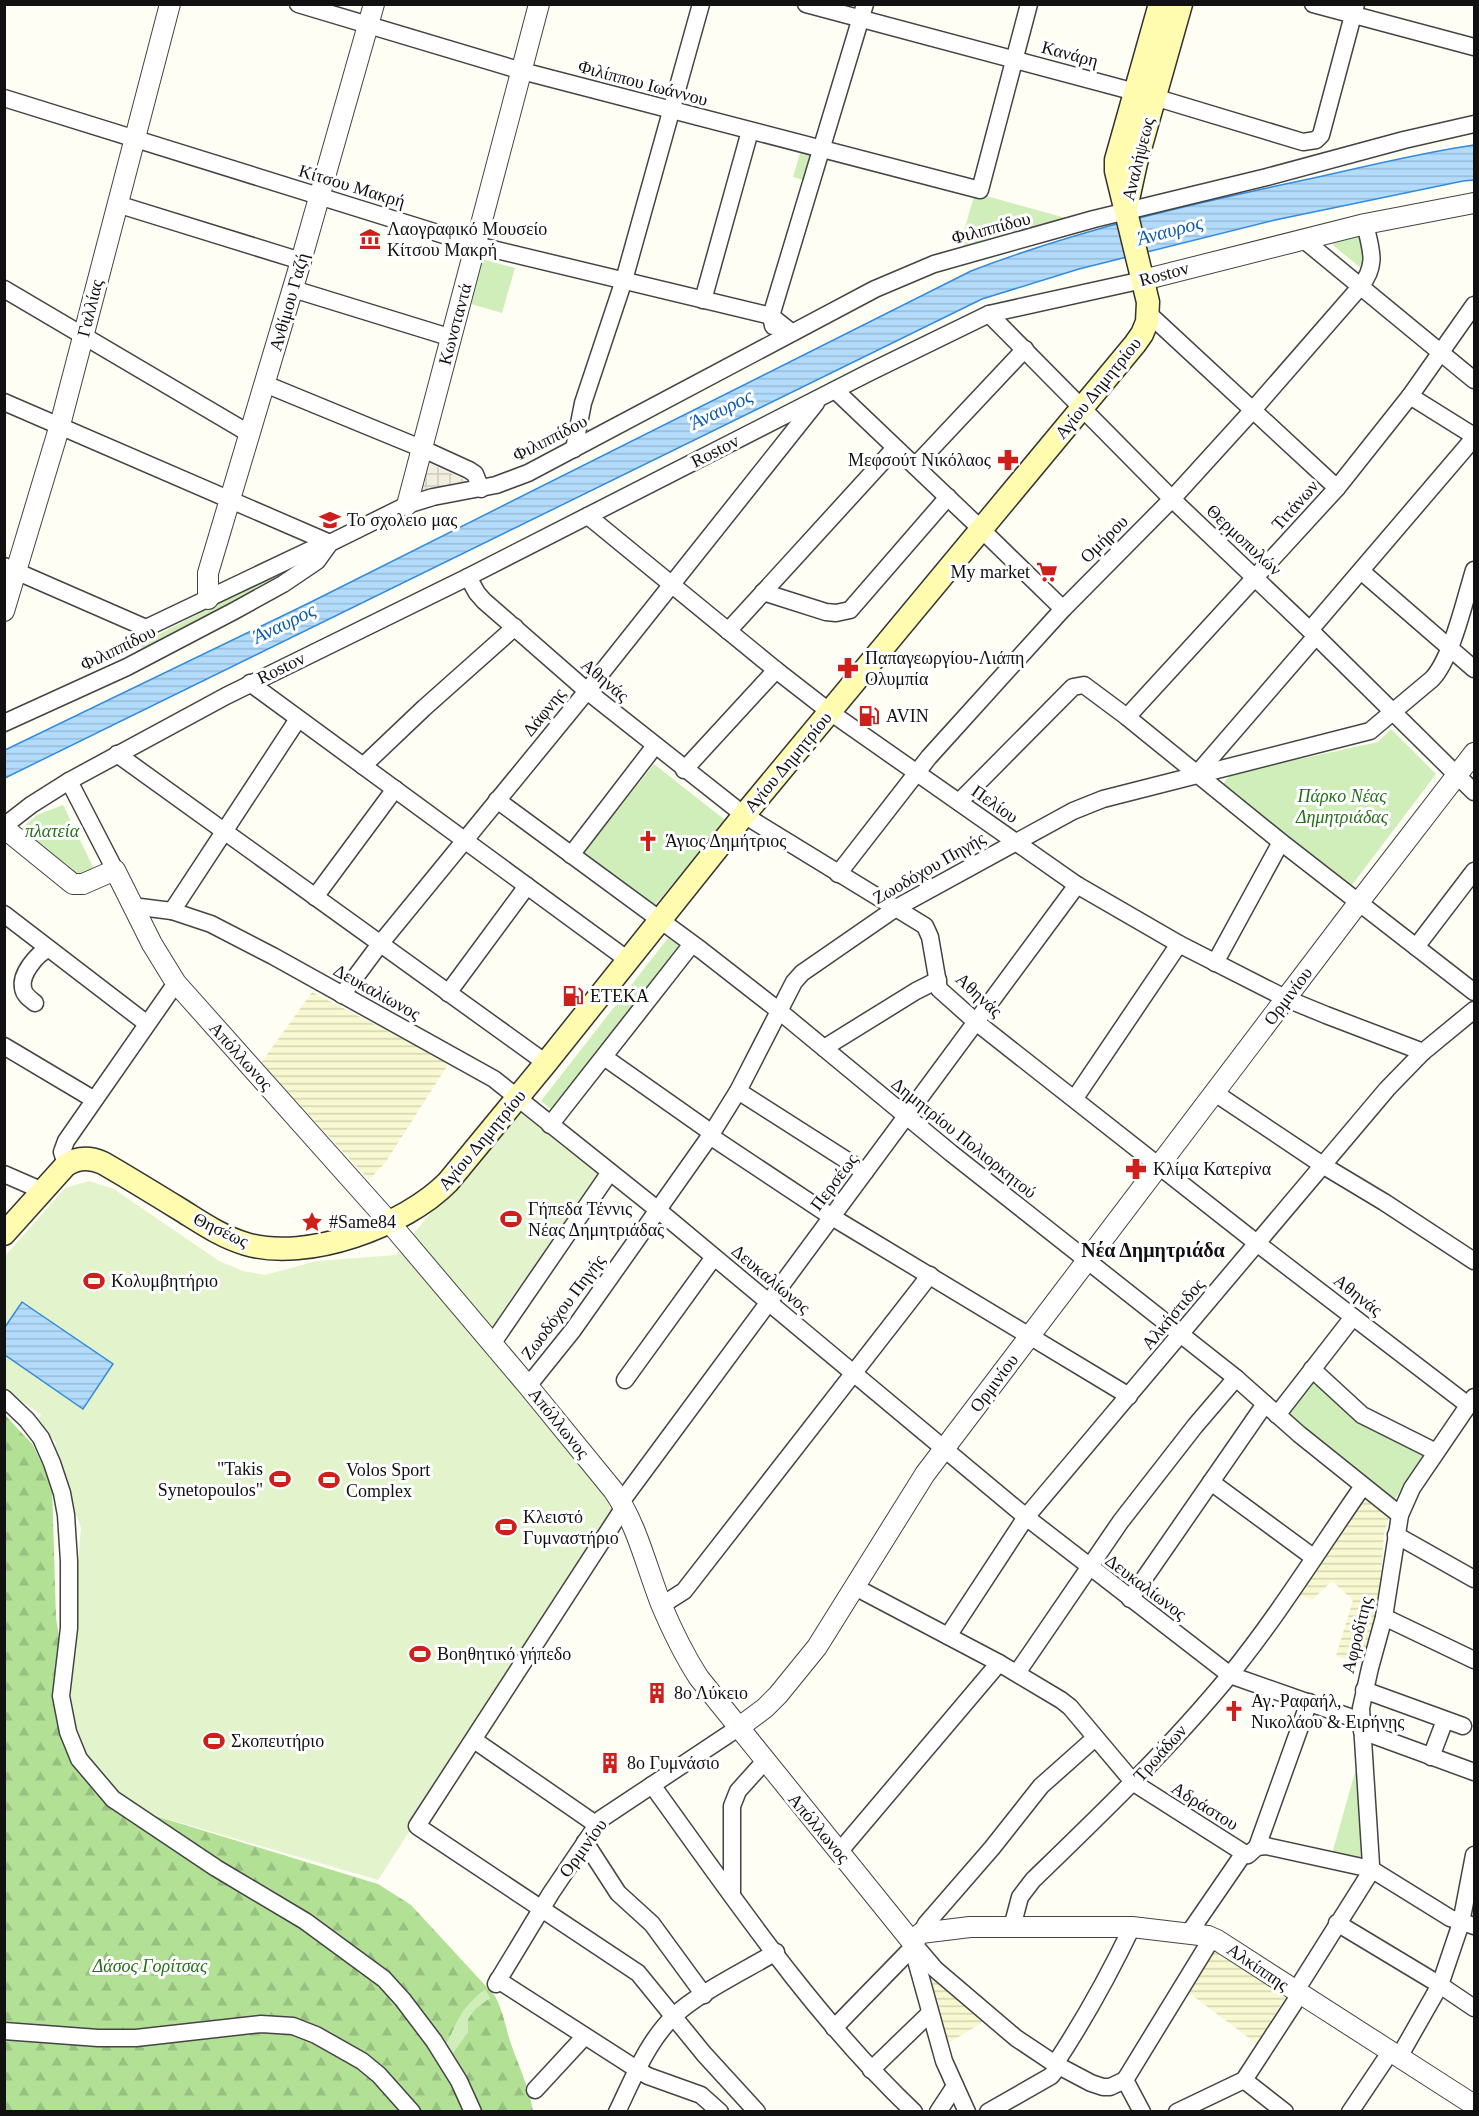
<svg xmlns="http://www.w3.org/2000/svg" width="1479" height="2116" viewBox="0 0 1479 2116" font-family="'Times New Roman',serif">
  <defs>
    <pattern id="farmland-rules" width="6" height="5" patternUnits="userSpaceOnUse" patternTransform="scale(1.5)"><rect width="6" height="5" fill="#f8f8d1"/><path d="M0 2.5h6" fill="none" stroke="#d4d4b2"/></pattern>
    <pattern id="forest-firs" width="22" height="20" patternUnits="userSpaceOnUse" patternTransform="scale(1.5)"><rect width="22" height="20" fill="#b2e196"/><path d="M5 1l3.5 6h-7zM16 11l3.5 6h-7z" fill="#98c080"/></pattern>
    <pattern id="plaza-grid" width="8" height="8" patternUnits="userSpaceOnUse" patternTransform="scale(1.5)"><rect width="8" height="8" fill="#f2efe0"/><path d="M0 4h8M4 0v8" fill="none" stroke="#ceccbf"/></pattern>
    <pattern id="water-rules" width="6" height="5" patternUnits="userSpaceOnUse" patternTransform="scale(1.5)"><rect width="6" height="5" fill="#b3dbfc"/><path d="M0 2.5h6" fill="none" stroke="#99bbd7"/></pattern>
  </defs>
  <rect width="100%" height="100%" fill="#fffef4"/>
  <!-- farmland -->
  <g fill="url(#farmland-rules)">
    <polygon points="312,992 449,1063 385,1163 369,1180 261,1063"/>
    <polygon points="1364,1497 1389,1518 1384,1534 1379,1606 1373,1631 1361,1663 1336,1656 1353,1600 1332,1581 1312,1600 1298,1594"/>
    <polygon points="1213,1943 1288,1993 1257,2044 1185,1990"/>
    <polygon points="933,1974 985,2021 948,2043 931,1979"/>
  </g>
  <!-- green -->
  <g fill="#d0eeb9">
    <polygon points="801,150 815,154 807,181 793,177"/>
    <polygon points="975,193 1066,218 963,246 963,234"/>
    <polygon points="1358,237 1361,239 1366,262 1361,268 1334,246 1333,243"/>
    <polygon points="482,259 515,268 502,313 471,304"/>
    <polygon points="309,557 273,582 143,651 140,644"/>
    <polygon points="1391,729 1436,774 1352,885 1222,785 1231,774 1378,742"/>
    <polygon points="654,764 725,820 653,908 582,855"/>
    <polygon points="63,805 94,869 75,877 21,829 37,815"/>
    <polygon points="668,938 680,947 553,1111 541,1101"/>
    <polygon points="1313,1380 1364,1423 1423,1455 1393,1502 1285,1416"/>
    <polygon points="1355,1772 1358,1773 1362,1862 1332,1854"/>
    <path d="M485 1990 490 1998 475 2009 468 2019V2032L450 2057 446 2044C452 2036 454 2029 457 2021 463 2008 474 1999 485 1990Z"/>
  </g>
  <!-- forest -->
  <path fill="url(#forest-firs)" fill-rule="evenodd" d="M4 1414 33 1445 52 1485 56 1618 61 1648V1726L133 1809 378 1884 411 1905 495 1996C503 2011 505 2025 510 2041 518 2065 529 2086 533 2111H5ZM485 1990 490 1998 475 2009 468 2019V2032L450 2057 446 2044C452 2035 454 2027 459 2018 465 2007 474 1998 485 1990Z"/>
  <!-- pitch -->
  <polygon fill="#e3f4cc" points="517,1108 604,1175 485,1349 619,1508 378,1880 133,1809 85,1752 65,1711 81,1528 51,1451 56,1443 38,1421 41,1415 5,1389 4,1257 65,1188 89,1181 114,1189 219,1261 243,1271 265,1275 317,1261 396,1255"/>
  <!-- plaza -->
  <polygon fill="url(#plaza-grid)" points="427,462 463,479 465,482 419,492"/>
  <!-- water -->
  <g fill="url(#water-rules)" stroke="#338bda" stroke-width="1.5">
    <path d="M1474 145V180L1463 181 1275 220 1079 269 982 299 5 778V750L309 603 971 271C1080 229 1195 203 1309 179 1364 167 1419 153 1474 145Z"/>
    <polygon points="22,1302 113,1364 83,1409 5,1355 5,1327"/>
  </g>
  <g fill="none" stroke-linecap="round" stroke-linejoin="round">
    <defs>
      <g id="minor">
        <polyline points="298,4 522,71 980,190 1029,4"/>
        <polyline points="806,4 1154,97 1303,142 1316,140 1321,135 1356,4"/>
        <polyline points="1313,4 1474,47"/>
        <polyline points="4,98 476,245 771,316 791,332"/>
        <polyline points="117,204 301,261"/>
        <polyline points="1304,240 1474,380"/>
        <polyline points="4,289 250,434"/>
        <polyline points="293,289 452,338"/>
        <polyline points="703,300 750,131"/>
        <polyline points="989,314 1172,499 1316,636 1474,792"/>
        <polyline points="1149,314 1337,488"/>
        <polyline points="773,326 771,316 865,4"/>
        <polyline points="265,384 423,449 469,470 475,474 481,489"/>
        <polyline points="835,390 981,529 1063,609"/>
        <polyline points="1410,396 1474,436"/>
        <polyline points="4,402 330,543"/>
        <polyline points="574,449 583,403 624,280 701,4"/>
        <polyline points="915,466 1025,349"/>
        <polyline points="588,516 776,670 830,712 1077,885 1179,944 1287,999 1326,1015 1423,1052"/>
        <polyline points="4,566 146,628 310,550 330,543"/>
        <polyline points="1361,571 1474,669"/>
        <polyline points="468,577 477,593 484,601 587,691 744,815 925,926 930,937 939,989 976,1022 1258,1244 1468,1405"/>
        <polyline points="763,592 826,612 836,613 850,610 948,497"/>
        <polyline points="1310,630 1474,438"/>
        <polyline points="728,631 895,448"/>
        <polyline points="250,683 628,960"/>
        <polyline points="1127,717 1337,488 1410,396 1474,305"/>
        <polyline points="4,723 127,667 234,611 283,584 317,561 330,543 407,505 433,497 496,485 528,473 875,289 934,264 1094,219 1267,177 1404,140 1474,124"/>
        <polyline points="117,754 546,1063"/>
        <polyline points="363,766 424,708 515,627"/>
        <polyline points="684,770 776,670"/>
        <polyline points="1196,775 1316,636"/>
        <polyline points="69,781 115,870"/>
        <polyline points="497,800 701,950 778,1010 951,1153 1236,1378 1299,1434 1400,1515"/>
        <polyline points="959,802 1073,687 1084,685 1127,717 1281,842 1474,992"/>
        <polyline points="4,826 31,805 69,781 226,696 468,577 870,372 989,314 1143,280"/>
        <polyline points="571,855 654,747"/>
        <path d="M838 874 929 757 1063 609 1172 499 1252 411 1360 287C1378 265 1371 250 1365 224"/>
        <polyline points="315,897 395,789"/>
        <polyline points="132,906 172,911 211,924 273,956 494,1079 658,1210 1026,1517 1230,1675 1361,1721"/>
        <polyline points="172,911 298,719"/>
        <polyline points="4,914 146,1023"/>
        <polyline points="1416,947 1474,871"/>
        <polyline points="1215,963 1281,842"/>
        <polyline points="448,993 527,886"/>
        <polyline points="342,995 380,944 587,691 816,403"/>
        <path d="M35 1003C30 999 24 995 23 988 20 974 37 954 48 949"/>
        <polyline points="4,1046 93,1099"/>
        <polyline points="824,1048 916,991 938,980"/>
        <polyline points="604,1057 712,1133"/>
        <polyline points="738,1091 865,1172"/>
        <polyline points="1215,1093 1324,1166 1384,1202 1474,1261"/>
        <polyline points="1075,1098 1179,944"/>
        <polyline points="550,1125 692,944"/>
        <polyline points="710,1136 832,1217 1129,1396"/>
        <polyline points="66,1165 62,1152 66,1141 176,983"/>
        <polyline points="4,1174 43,1191"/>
        <polyline points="492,1344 610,1172"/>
        <polyline points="1312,1369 1362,1415 1436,1452"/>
        <polyline points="625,1380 714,1257"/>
        <path d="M528 1386 573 1330 710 1136 738 1091 794 982 802 973 896 908 1073 811 1103 799 1370 731 1432 679C1452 658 1465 599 1474 570"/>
        <polyline points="4,1398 27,1420 41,1438 52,1463 62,1493 66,1515 69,1561 69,1628 61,1696 68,1732 79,1759 113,1799 216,1868 305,1921 384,1979 403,2000 434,2041 459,2081 473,2112"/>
        <polyline points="1277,1415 1353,1317"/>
        <polyline points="1211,1482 1313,1557"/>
        <polyline points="621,1502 1077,885"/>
        <polyline points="624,1507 417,1826 638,1973 704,2054 757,2112"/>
        <polyline points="1396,1535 1474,1579"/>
        <polyline points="855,1587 999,1663 1061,1700 1070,1707 1134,1783 1244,1853 1248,1855 1257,1847 1266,1846 1371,1869 1450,1918 1474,1926"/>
        <polyline points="1130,1599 1265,1404"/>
        <polyline points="662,1605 684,1591 930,1275"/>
        <polyline points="1384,1617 1474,1660"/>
        <polyline points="948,1636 1026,1517 1387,1089 1423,1052 1474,1010"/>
        <polyline points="1017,1673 1121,1521 1195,1426 1236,1378"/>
        <polyline points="1364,1690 1463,1726"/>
        <polyline points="1362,1731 1474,1772"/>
        <polyline points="474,1740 597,1825"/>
        <polyline points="1431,1757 1445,1720"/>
        <path d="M652 1785C733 1897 813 2016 914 2112"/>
        <polyline points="585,1842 618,1893 652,1924 704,1995"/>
        <polyline points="1257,1847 1309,1702"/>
        <polyline points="839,1852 999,1663"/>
        <polyline points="732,1895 732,1806 738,1791 764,1762"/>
        <polyline points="1337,1923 1440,1985 1474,2008"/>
        <path d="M1012 1927 1020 1897 1033 1880C1101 1814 1169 1749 1229 1676 1278 1616 1319 1549 1363 1486"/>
        <polyline points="921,1933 926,1924 992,1848 1041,1786 1095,1738"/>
        <polyline points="1189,1933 1244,1853"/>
        <polyline points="912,1942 935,1969 1016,2038 1055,2064 1091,2083 1103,2087 1110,2087 1125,2080 1142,2112"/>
        <polyline points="912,1946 944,2061 967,2112"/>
        <polyline points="498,1980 638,2070 648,2076 701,2095 720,2112"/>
        <polyline points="496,1984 551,1893 601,1819 738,1728"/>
        <polyline points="1295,1992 1370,1873 1371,1865 1361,1708 1370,1668 1384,1617 1400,1515 1412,1488 1474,1397"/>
        <polyline points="834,2028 912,1948"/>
        <polyline points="4,2031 98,2038 136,2038 261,2024 293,2026 316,2035 362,2061 379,2075 412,2112"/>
        <polyline points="1399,2057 1440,1985 1461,1923 1474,1855"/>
        <path d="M1055 2064C1084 2020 1109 1975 1132 1927"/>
        <polyline points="871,2070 930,2013"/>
        <polyline points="1125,2080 1212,1938"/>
        <polyline points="1244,2080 1285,2112"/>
        <polyline points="535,2090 584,2037"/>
        <path d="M617 2112C633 2079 647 2042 674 2016 698 1993 746 1970 776 1952"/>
        <polyline points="938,2112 955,2086"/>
        <polyline points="988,2112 1051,2076 1059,2066"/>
        <polyline points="1177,2112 1244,2080 1300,1994"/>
        <polyline points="1350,2112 1391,2051"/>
      </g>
      <g id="tertiary">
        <polyline points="1143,280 1365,224 1474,203"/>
        <polyline points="407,505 539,4"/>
        <polyline points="208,599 208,573 301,261 374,4"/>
        <polyline points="4,611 60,425 170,4"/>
        <path d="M4 828 73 884H83L115 870 152 944 176 983 390 1223 528 1386 613 1490C637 1524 646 1566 661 1604 672 1630 684 1655 699 1678L912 1942 921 1933 970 1927H1132L1208 1936 1217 1940 1474 2105"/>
        <polyline points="738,1728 765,1708 778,1695 817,1647 925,1474 1359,902 1474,753"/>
      </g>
      <g id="secondary">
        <polyline points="1127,204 1136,163 1181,4"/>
        <path d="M4 1234 66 1165C78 1157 90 1157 103 1163 129 1178 155 1194 181 1210 202 1223 222 1237 246 1244 307 1262 405 1226 448 1182L546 1063 744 815 1135 344 1142 334 1147 322 1148 302 1116 171V160L1160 4"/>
      </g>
    </defs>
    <!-- minor casing -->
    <use href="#minor" stroke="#444" stroke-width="19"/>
    <!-- tertiary casing -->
    <use href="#tertiary" stroke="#444" stroke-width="22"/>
    <!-- secondary casing -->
    <use href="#secondary" stroke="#333" stroke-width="25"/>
    <!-- minor -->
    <use href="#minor" stroke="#fff" stroke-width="16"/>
    <!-- tertiary -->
    <use href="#tertiary" stroke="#fff" stroke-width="20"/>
    <!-- secondary -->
    <use href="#secondary" stroke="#fffcaf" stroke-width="22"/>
  </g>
  <!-- icons -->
  <defs>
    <symbol id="museum-bare" viewBox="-9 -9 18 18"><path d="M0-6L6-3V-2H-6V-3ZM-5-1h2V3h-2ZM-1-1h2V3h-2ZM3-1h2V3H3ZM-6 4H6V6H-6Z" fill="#cf1f1a" stroke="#fff" stroke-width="2.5" paint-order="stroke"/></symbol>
    <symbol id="pharmacy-bare" viewBox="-9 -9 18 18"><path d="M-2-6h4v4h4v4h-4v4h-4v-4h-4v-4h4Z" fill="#cf1f1a" stroke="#fff" stroke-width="2.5" paint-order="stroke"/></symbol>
    <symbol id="school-bare" viewBox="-9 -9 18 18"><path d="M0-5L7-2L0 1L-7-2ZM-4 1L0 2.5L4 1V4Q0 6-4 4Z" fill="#cf1f1a" stroke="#fff" stroke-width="2.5" paint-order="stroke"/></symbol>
    <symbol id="supermarket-bare" viewBox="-9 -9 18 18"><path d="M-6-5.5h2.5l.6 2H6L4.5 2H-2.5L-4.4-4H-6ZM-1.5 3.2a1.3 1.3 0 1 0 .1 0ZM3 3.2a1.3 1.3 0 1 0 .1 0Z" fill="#cf1f1a" stroke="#fff" stroke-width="2.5" paint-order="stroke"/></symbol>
    <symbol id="fuel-bare" viewBox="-9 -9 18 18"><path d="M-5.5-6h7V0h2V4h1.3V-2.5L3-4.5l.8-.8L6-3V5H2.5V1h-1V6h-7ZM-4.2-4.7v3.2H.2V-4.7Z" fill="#cf1f1a" stroke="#fff" stroke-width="2.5" paint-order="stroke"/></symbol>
    <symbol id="church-bare" viewBox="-9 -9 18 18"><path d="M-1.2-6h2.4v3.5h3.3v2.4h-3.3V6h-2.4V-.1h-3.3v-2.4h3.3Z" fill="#cf1f1a" stroke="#fff" stroke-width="2.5" paint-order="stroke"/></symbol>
    <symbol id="stadium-bare" viewBox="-9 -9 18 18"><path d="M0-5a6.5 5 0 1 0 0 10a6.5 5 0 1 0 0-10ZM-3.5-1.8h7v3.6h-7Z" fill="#cf1f1a" stroke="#fff" stroke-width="2.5" paint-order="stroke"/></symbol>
    <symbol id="sight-bare" viewBox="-9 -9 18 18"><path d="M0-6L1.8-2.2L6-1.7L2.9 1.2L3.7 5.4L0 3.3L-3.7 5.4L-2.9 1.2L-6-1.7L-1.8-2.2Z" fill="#cf1f1a" stroke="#fff" stroke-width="2.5" paint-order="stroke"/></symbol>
    <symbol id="building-bare" viewBox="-9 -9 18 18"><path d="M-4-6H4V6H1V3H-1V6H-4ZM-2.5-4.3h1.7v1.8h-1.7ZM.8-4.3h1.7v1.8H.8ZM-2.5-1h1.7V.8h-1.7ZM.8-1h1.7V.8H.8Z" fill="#cf1f1a" stroke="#fff" stroke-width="2.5" paint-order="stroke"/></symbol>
  </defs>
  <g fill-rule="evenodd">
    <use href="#museum-bare" x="355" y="224" width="30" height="30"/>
    <use href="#pharmacy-bare" x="993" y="445" width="30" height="30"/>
    <use href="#school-bare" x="315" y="505" width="30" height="30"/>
    <use href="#supermarket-bare" x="1032" y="557" width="30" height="30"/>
    <use href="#pharmacy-bare" x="833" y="653" width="30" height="30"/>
    <use href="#fuel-bare" x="854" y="701" width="30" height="30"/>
    <use href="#church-bare" x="633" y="826" width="30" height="30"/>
    <use href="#fuel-bare" x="558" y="981" width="30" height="30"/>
    <use href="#pharmacy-bare" x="1121" y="1154" width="30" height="30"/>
    <use href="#stadium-bare" x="496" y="1204" width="30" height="30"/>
    <use href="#sight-bare" x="297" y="1207" width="30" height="30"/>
    <use href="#stadium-bare" x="79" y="1266" width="30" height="30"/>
    <use href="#stadium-bare" x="265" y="1464" width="30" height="30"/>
    <use href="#stadium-bare" x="314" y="1465" width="30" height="30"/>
    <use href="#stadium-bare" x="491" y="1512" width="30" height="30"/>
    <use href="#stadium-bare" x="405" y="1639" width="30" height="30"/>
    <use href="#building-bare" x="642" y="1678" width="30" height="30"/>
    <use href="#church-bare" x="1219" y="1696" width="30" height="30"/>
    <use href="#stadium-bare" x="199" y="1726" width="30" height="30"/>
    <use href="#building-bare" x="595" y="1748" width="30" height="30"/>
  </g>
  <g text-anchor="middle" stroke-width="6" stroke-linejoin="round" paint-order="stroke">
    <!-- street labels -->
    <g font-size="18" fill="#111" stroke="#fff">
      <text transform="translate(1070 54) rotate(15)" y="6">Κανάρη</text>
      <text transform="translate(643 83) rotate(15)" y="6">Φιλίππου Ιωάννου</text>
      <text transform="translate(1138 159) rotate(-76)" y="6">Αναλήψεως</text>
      <text transform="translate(352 186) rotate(17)" y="6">Κίτσου Μακρή</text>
      <text transform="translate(991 228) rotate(-15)" y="6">Φιλιππίδου</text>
      <text transform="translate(1164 274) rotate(-15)" y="6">Rostov</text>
      <text transform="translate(289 302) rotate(-74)" y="6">Ανθίμου Γαζή</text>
      <text transform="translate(90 308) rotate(-76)" y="6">Γαλλίας</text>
      <text transform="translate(455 324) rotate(-75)" y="6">Κωνσταντά</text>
      <text transform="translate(1098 388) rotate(-51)" y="6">Αγίου Δημητρίου</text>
      <text transform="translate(550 438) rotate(-27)" y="6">Φιλιππίδου</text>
      <text transform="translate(715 451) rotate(-27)" y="6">Rostov</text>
      <text transform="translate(1295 505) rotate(-48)" y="6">Τιτάνων</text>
      <text transform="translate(1104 539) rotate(-45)" y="6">Ομήρου</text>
      <text transform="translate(1244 540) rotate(43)" y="6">Θερμοπυλών</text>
      <text transform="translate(118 648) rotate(-26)" y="6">Φιλιππίδου</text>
      <text transform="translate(281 668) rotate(-26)" y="6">Rostov</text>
      <text transform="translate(605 680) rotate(40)" y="6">Αθηνάς</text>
      <text transform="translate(544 712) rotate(-51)" y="6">Δάφνης</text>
      <text transform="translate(788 762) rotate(-50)" y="6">Αγίου Δημητρίου</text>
      <text transform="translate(995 804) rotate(35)" y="6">Πελίου</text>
      <text transform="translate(929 868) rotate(-30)" y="6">Ζωοδόχου Πηγής</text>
      <text transform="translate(377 992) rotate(29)" y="6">Δευκαλίωνος</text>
      <text transform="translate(979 995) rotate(43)" y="6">Αθηνάς</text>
      <text transform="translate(1288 996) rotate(-53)" y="6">Ορμινίου</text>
      <text transform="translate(241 1056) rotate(48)" y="6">Απόλλωνος</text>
      <text transform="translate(964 1138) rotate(39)" y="6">Δημητρίου Πολιορκητού</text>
      <text transform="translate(482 1140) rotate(-50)" y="6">Αγίου Δημητρίου</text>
      <text transform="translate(834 1182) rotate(-53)" y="6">Περσέως</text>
      <text transform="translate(221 1230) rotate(25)" y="6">Θησέως</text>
      <text transform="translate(771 1279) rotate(40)" y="6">Δευκαλίωνος</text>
      <text transform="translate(1358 1295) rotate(38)" y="6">Αθηνάς</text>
      <text transform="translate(563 1307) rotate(-53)" y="6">Ζωοδόχου Πηγής</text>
      <text transform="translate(1173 1314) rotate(-50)" y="6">Αλκήστιδος</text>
      <text transform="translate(994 1383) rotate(-53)" y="6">Ορμινίου</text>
      <text transform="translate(559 1423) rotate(51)" y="6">Απόλλωνος</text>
      <text transform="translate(1146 1587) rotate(37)" y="6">Δευκαλίωνος</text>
      <text transform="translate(1357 1635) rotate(-76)" y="6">Αφροδίτης</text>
      <text transform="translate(1160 1753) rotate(-48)" y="6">Τρωάδων</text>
      <text transform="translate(1205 1806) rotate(32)" y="6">Αδράστου</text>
      <text transform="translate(819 1828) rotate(50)" y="6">Απόλλωνος</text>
      <text transform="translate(583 1848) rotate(-54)" y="6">Ορμινίου</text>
      <text transform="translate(1258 1967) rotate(34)" y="6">Αλκίππης</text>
    </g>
    <!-- poi labels -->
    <g font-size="18" fill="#111" stroke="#fff" text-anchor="start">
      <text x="387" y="235">Λαογραφικό Μουσείο<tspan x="387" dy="21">Κίτσου Μακρή</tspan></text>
      <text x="991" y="466" text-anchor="end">Μεφσούτ Νικόλαος</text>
      <text x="347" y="526">Το σχολειο μας</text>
      <text x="1030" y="578" text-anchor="end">My market</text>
      <text x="865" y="664">Παπαγεωργίου-Λιάπη<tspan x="865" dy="21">Ολυμπία</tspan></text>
      <text x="886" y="722">AVIN</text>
      <text x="665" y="847">Άγιος Δημήτριος</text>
      <text x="590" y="1002">ΕΤΕΚΑ</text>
      <text x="1153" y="1175">Κλίμα Κατερίνα</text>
      <text x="528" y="1215">Γήπεδα Τέννις<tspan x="528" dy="21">Νέας Δημητριάδας</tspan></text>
      <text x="329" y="1228">#Same84</text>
      <text x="111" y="1287">Κολυμβητήριο</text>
      <text x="263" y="1475" text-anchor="end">"Takis<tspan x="263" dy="21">Synetopoulos"</tspan></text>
      <text x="346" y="1476">Volos Sport<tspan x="346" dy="21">Complex</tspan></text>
      <text x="523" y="1523">Κλειστό<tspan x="523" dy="21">Γυμναστήριο</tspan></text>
      <text x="437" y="1660">Βοηθητικό γήπεδο</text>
      <text x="674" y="1699">8ο Λύκειο</text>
      <text x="1251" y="1707">Αγ. Ραφαήλ,<tspan x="1251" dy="21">Νικολάου &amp; Ειρήνης</tspan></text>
      <text x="231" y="1747">Σκοπευτήριο</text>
      <text x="627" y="1769">8ο Γυμνάσιο</text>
    </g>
    <!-- park labels -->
    <g font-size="18" font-style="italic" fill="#257019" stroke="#fff">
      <text x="1342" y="802">Πάρκο Νέας<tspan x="1342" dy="21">Δημητριάδας</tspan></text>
      <text x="52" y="837">πλατεία</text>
      <text x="150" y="1972">Δάσος Γορίτσας</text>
    </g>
    <!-- water labels -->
    <g font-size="20" font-style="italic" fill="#0c5cb0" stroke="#fff">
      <text transform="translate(1170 230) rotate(-15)" y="7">Άναυρος</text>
      <text transform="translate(721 409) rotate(-26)" y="7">Άναυρος</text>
      <text transform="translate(284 623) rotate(-26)" y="7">Άναυρος</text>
    </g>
    <!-- neighbourhood labels -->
    <g font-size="20" font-weight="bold" fill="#111" stroke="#fff">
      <text x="1153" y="1257">Νέα Δημητριάδα</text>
    </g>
  </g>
  <!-- border -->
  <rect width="1479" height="2116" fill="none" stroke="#111111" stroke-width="12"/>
</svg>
